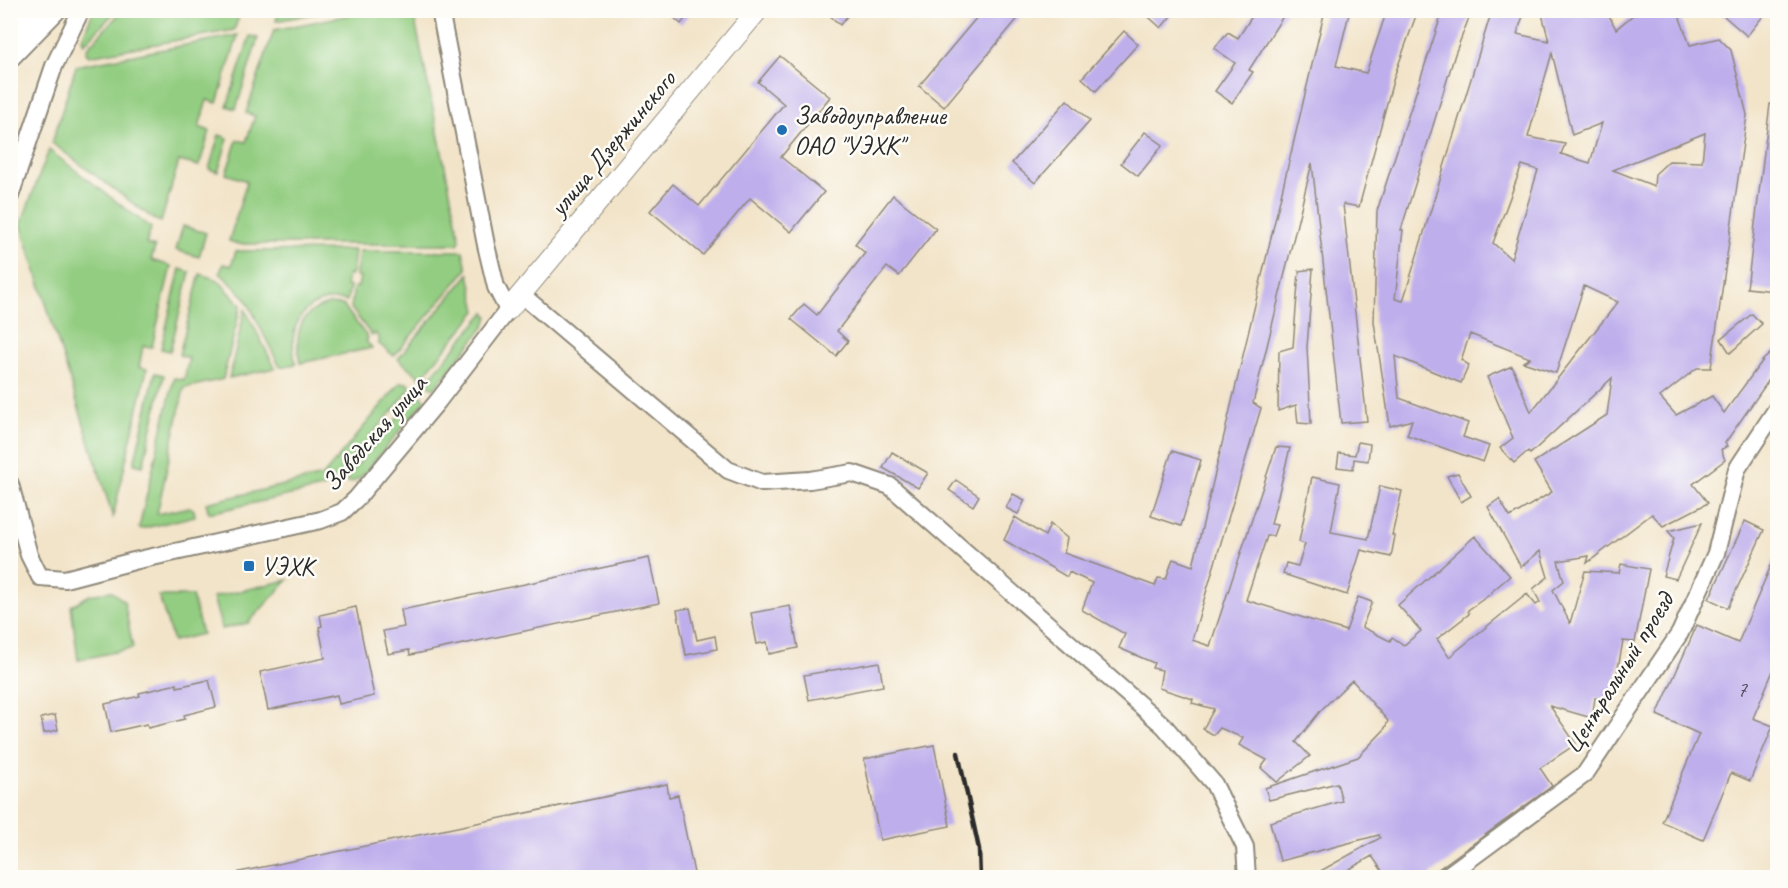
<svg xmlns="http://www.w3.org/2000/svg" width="1788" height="888" viewBox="0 0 1788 888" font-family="Caveat,sans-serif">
  <rect width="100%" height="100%" fill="#fdfcf7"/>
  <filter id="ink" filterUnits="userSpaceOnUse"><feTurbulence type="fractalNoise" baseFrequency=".0167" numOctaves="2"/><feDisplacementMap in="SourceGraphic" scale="12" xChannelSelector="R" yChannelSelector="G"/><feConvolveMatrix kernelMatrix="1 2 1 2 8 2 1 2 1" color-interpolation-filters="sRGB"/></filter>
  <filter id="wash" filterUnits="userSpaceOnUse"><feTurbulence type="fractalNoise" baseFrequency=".008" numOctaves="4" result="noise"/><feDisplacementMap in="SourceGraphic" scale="24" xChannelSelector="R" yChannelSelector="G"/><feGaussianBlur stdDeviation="1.35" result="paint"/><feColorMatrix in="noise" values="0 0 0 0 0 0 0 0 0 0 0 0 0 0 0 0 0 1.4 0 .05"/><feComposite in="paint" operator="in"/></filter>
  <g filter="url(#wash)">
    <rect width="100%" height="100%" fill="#f2e4c9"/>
    <!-- green -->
    <g fill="#93cd81" stroke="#5f7c56" stroke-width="1.5">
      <polygon points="93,11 116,11 84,44 82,39"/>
      <polygon points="122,11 122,10 241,11 234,30 89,56 86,53 87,48"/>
      <polygon points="279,11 279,10 328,11 276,21"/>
      <polygon points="369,11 413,11 460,240 458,244 238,244 229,241 247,181 226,174 237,140 246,142 255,116 246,113 274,30"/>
      <polygon points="238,35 217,103 207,100 199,127 210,131 199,166 179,161 161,222 154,219 52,143 76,66"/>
      <polygon points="250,36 258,38 236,109 227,106"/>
      <polygon points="219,135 228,138 218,172 209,169"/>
      <polygon points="49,150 151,228 146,244 155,247 151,260 171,266 152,347 143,346 139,367 147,369 113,517 21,224"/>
      <polygon points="183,226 206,233 199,257 176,250"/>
      <path d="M355 250 352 275H348L346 286 350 287 347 301C305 293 285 326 296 364L280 367 245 297 220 273 223 264 231 266 236 251Z"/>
      <polygon points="359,251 463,251 467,269 394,356 378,343 380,340 375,333 372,336 351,308 354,287 358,287 360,277 356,276"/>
      <polygon points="180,269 190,272 170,351 161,349"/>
      <polygon points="200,274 218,280 241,305 223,379 184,388 157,514 190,507 194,510 195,516 141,529 139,528 174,378 184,380 189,358 179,355"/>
      <polygon points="469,274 477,311 421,378 398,359"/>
      <path d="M329 304 343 305 368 338 366 341 372 348 300 363C294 335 298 312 329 304Z"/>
      <polygon points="245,309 275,368 229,378"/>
      <polygon points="485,312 488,316 485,326 434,389 426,382"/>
      <polygon points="155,373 164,375 143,466 134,464"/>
      <polygon points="400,383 407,383 410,386 409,391 332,483 322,488 209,513 206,503 323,476"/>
      <polygon points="418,393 426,400 361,477 352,482 347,482 348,476"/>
      <polygon points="288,580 248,623 222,629 213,597"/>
      <polygon points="111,591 124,601 133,648 78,660 71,606 90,595"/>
      <polygon points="159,596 192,596 202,634 173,641"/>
    </g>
    <g id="blocks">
      <!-- building -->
      <g fill="#beaeec" fill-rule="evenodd">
        <polygon points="665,10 692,10 681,24"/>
        <polygon points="824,10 852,10 840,25"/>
        <polygon points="983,10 1025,10 944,107 919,86"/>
        <polygon points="1141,10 1176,10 1161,28"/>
        <polygon points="1256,10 1287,10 1249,70 1253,72 1232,103 1215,91 1235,63 1214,48 1228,32 1238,38"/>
        <path d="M1325 10H1350L1336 66 1366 73 1387 10H1418L1394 77 1359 207 1343 204 1367 421 1341 423 1312 163 1253 403 1261 408 1192 640 1210 646 1276 447 1290 448 1271 524 1277 525 1273 536H1267L1246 600 1346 631 1358 597 1372 602 1362 627 1390 641 1392 637 1404 645 1421 631 1398 605 1475 536 1510 576 1491 592 1492 593 1468 610 1469 614 1437 639 1449 657 1527 594 1536 605 1540 602 1533 589 1548 577 1540 551 1521 567 1488 507 1499 499 1510 517 1552 492 1534 462 1607 415 1612 378 1530 454 1528 451 1514 463 1500 448 1513 438 1487 377 1512 366 1531 412 1618 302 1584 286 1556 373 1523 362 1530 358 1470 334 1461 360 1469 365 1461 383 1395 356 1399 398 1468 423 1463 437 1489 446 1483 462 1407 435 1412 420 1390 426 1374 322 1377 211 1443 10H1472L1455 54 1401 230H1403L1395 299 1403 301 1492 10H1525L1517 34 1549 41 1541 10H1606L1616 29 1639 10H1677L1690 45 1719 38 1731 50 1747 115 1711 368H1697L1660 397 1676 415 1712 396 1724 413 1763 360 1778 347V367L1725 443 1727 446 1721 450 1725 460 1693 484 1708 503 1663 526 1652 514 1587 563 1589 556 1558 561 1564 581 1553 590 1570 623 1585 571 1619 573 1621 564 1649 569 1635 642 1623 641 1612 700 1595 698 1592 718 1550 706 1576 744 1540 768 1552 786 1426 878H1387L1372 856 1334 878H1308L1380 838 1379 835 1280 861 1270 822 1342 801 1337 783 1269 800 1265 788 1358 757 1384 730 1388 721 1352 680 1321 710 1296 742 1310 756 1277 782 1261 768 1267 760 1239 745 1243 738 1220 728 1214 735 1203 729 1214 709 1192 703 1193 699 1159 688 1162 670 1152 668 1154 663 1119 648 1125 634 1082 610 1092 583 1069 572 1067 577 1004 540 1015 517 1045 536 1050 524 1067 538 1064 553 1155 586 1158 578 1166 579 1173 559 1193 566ZM1552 53 1572 135 1602 123 1590 163 1561 154 1565 144 1528 137ZM1705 133 1702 162 1669 161 1655 174 1654 186 1613 170ZM1522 165 1538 170 1511 259 1493 243Z"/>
        <polygon points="1717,10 1768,10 1747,36"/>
        <polygon points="1124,31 1138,44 1096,91 1082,78"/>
        <polygon points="780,56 830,97 781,157 824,192 791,232 750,198 703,255 650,211 673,184 699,206 784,104 758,82"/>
        <polygon points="1067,100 1090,121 1035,183 1012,163"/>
        <polygon points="1770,104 1778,105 1778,266 1774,291 1747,288"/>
        <polygon points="1145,132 1163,145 1138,176 1121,163"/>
        <polygon points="893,195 936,229 899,276 887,267 837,331 848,341 836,356 791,319 804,304 817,315 865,253 855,244"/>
        <polygon points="1313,269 1307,347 1311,424 1298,423 1296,405 1278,411 1279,351 1293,347 1299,271"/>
        <polygon points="1752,314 1762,324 1730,353 1721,339"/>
        <polygon points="1358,442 1370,444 1368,461 1354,459 1353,469 1337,467 1339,453 1355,455"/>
        <polygon points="1172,451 1201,460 1181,526 1151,516"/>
        <polygon points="892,452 928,473 918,488 883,468"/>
        <polygon points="1458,473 1471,496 1461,502 1447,476"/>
        <polygon points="1312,477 1340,483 1331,532 1368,539 1380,486 1402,491 1392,535 1395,536 1391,557 1361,550 1347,595 1283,574 1286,563 1298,566 1305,544 1299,542"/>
        <polygon points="956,480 979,496 973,506 949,490"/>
        <polygon points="1013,494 1025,500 1018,514 1006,508"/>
        <polygon points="1745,521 1764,530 1728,608 1709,599"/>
        <polygon points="1702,523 1676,579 1663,576 1674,538 1668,531"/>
        <polygon points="1778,549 1778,659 1753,718 1773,726 1750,781 1731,773 1703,840 1662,822 1699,734 1657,715 1697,625 1738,643"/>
        <polygon points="649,558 659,603 410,655 409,650 388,654 383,631 404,627 401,610"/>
        <polygon points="790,606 798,648 769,654 767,642 757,644 751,613"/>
        <polygon points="356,607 374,696 339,704 337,695 268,710 260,672 325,658 319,627 322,626 320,615"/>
        <polygon points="690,608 697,640 715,636 717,649 686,655 677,610"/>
        <polygon points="879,662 883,686 809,700 804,675"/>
        <polygon points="209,680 216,707 184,715 185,719 148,728 147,724 111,732 105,704 140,696 139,693 177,684 177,687"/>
        <polygon points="55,715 58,730 44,733 41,718"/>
        <polygon points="934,745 950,826 880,840 864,759"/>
        <polygon points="667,784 669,797 678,795 695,878 240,878 239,872"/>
      </g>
    </g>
  </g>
  <g filter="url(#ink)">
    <use href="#blocks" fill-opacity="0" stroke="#8e887a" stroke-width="1.5"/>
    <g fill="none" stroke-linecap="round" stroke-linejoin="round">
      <defs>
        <g id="minor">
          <polyline points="10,196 54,66 81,10"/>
          <polyline points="522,295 728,470 762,483 810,480 852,473 890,486 1164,726 1214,784 1245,847 1247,878"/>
          <polyline points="10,484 29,555 40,577 65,579 134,561 321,520 342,512 357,498 438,401 508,310 496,287 486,245 440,10"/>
          <polyline points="1444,878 1585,774 1680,633 1716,553 1737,469 1778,407"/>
        </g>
        <polyline id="tertiary" points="508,310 758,10"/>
        <g id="secondary">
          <polyline points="10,28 38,10"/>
          <polyline points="10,55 54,10"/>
        </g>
      </defs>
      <!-- minor casing -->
      <use href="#minor" stroke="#8e887a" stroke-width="20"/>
      <!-- tertiary casing -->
      <use href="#tertiary" stroke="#8e887a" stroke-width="22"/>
      <!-- secondary casing -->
      <use href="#secondary" stroke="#8e887a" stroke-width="26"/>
      <!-- minor -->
      <use href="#minor" stroke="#fff" stroke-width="16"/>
      <!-- tertiary -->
      <use href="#tertiary" stroke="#fff" stroke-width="20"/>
      <!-- secondary -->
      <use href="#secondary" stroke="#fff" stroke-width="22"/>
      <!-- rail -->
      <polyline stroke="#2b2b2b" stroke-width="4.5" points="958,753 979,849 980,878"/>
    </g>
  </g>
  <!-- markers -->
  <g fill="#1f6fb2" stroke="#fdfcf7" stroke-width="2">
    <circle cx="782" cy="130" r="6"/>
    <rect x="243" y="560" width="12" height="12" rx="3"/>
  </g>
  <g text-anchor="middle" stroke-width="5" stroke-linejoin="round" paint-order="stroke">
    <!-- number labels -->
    <g font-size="22" fill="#504c5b">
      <text x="1742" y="696">7</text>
    </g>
    <!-- poi labels -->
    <g font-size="26" fill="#2b2b2b" stroke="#fdfcf7" text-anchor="start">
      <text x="794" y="124">Заводоуправление<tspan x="794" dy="30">ОАО "УЭХК"</tspan></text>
      <text x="261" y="575">УЭХК</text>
    </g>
    <!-- street labels -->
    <g font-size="26" fill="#2b2b2b" stroke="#fdfcf7">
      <text transform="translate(612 143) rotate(-50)" y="9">улица Дзержинского</text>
      <text transform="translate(374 433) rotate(-49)" y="9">Заводская улица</text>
      <text transform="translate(1618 673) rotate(-58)" y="9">Центральный проезд</text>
    </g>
  </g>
  <!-- margin -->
  <rect width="1788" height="888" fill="none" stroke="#fdfcf7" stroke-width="36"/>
</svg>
